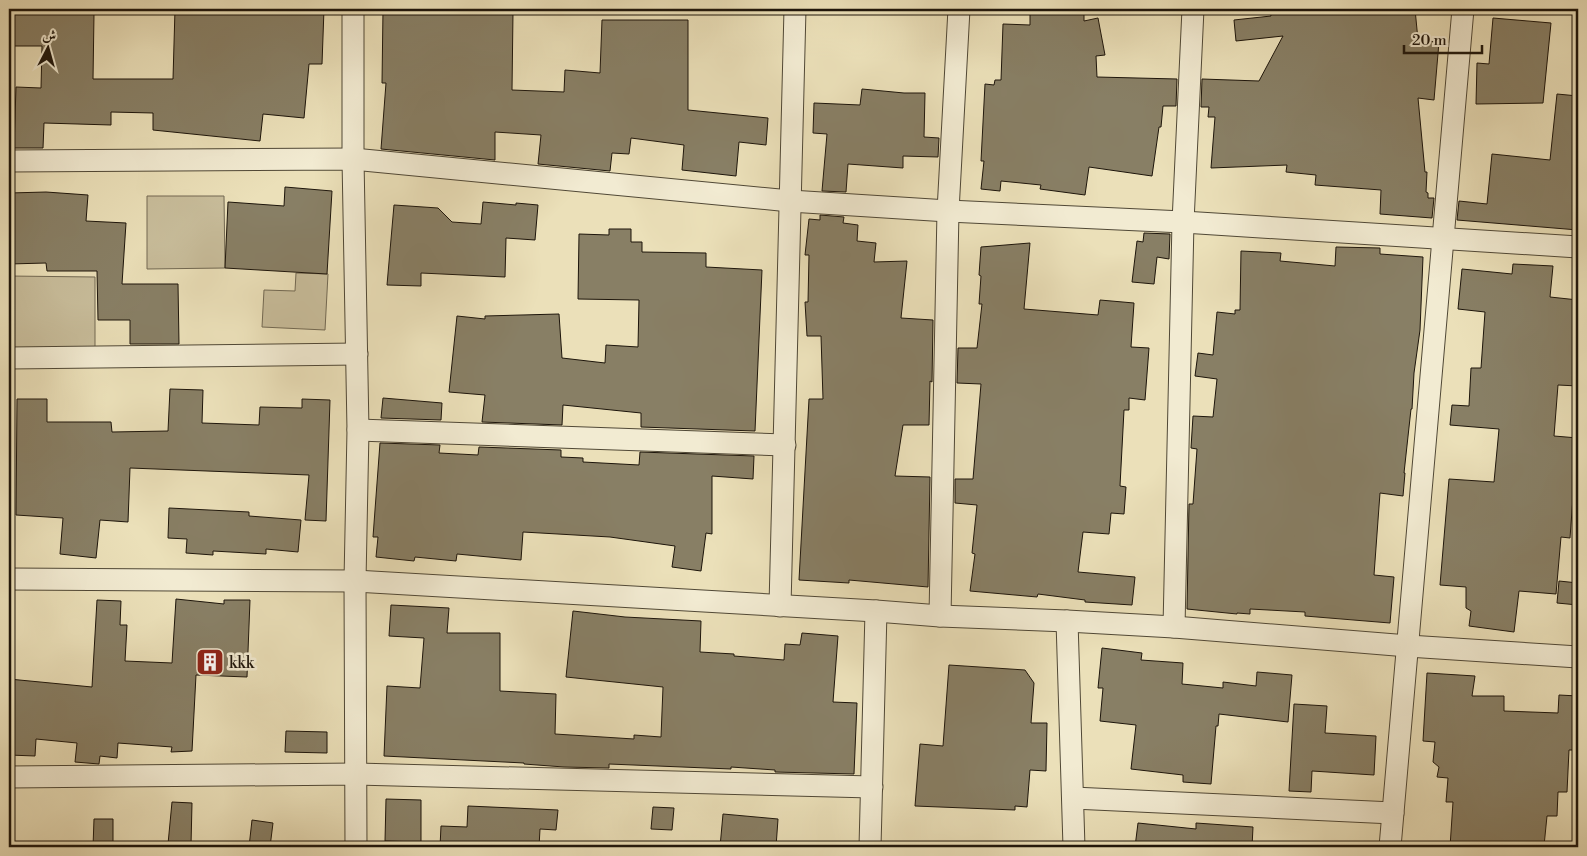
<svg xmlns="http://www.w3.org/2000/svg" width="1587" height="856" viewBox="0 0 1587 856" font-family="'Libre Bodoni',Amiri,serif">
  <rect width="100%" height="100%" fill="#ebe0b9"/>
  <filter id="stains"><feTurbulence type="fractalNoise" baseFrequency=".004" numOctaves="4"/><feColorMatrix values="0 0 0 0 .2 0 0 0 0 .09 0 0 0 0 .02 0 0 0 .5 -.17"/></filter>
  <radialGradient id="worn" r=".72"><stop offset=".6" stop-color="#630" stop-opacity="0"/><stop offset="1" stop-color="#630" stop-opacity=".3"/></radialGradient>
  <!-- green -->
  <g fill="#c8bd9b" stroke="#726953">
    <polygon points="147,196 224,196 225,268 147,269"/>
    <polygon points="296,273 328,274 325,330 262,327 264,290 295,291"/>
    <polygon points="9,276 95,277 95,349 9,352"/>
  </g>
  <!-- building -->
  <g fill="#887f65" stroke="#1d150b">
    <polygon points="11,9 92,9 92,14 94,14 93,79 173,79 175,9 324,9 322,64 309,64 304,118 263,114 260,141 153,130 153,113 111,112 111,125 44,123 43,148 14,148 16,87 41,88 42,46 11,46"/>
    <polygon points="1030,9 1084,9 1084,21 1098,18 1105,55 1096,56 1097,77 1177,79 1176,106 1163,106 1161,127 1159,127 1152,176 1089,167 1085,195 1040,189 1041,185 1001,181 1000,191 981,189 984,161 981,161 985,84 994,85 995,80 1001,80 1003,24 1030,25"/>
    <polygon points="1270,9 1415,9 1418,40 1439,42 1434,100 1418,98 1425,172 1427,172 1426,192 1428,193 1428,198 1434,198 1432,218 1380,214 1381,190 1315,185 1316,175 1286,172 1287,165 1211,168 1215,117 1208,117 1209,107 1201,107 1202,79 1259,81 1283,36 1236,41 1234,20 1271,16"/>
    <polygon points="383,10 513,12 512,90 564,92 565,70 600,73 602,20 688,20 688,110 768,118 766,145 739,142 736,176 682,170 684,145 631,138 629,154 612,153 610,171 538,164 541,135 495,132 495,160 381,149 386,83 382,83"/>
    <polygon points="1493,18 1551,23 1543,103 1476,104 1477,63 1489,64"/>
    <polygon points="862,89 904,93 925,93 924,137 939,138 938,157 903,156 903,168 848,164 846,192 822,191 827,134 813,133 814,103 860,105"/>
    <polygon points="1557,94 1578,96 1575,142 1578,143 1578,230 1457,220 1459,201 1487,204 1492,154 1550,160"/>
    <polygon points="285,187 332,191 327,274 225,268 228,202 284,206"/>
    <polygon points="46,192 88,195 86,221 126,223 122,284 178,284 179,344 130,344 130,320 98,320 97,271 47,271 46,263 9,264 9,193"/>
    <polygon points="483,202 516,205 516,203 538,205 535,240 506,238 505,277 421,273 421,286 387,285 394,205 438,208 452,222 481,224"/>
    <polygon points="820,215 844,217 843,223 858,225 857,241 876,243 874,262 907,261 901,318 933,320 932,382 930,381 929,425 903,425 895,476 930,477 928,587 849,580 849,583 799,580 809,399 823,399 821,336 807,336 805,302 808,302 809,255 805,255 809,219 820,220"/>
    <polygon points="609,229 631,229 631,242 642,242 642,252 706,253 706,267 762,270 755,431 641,427 641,413 563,405 562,425 482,422 485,395 449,392 457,316 485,319 485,316 559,314 562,358 605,363 606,345 638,347 639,300 578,299 579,234 609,235"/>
    <polygon points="1144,233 1170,234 1169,259 1157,257 1154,284 1132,282 1137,241 1143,242"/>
    <polygon points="1030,243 1024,309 1098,315 1100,300 1134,303 1131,347 1149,348 1145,400 1129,398 1129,410 1124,410 1120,486 1126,487 1124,514 1111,513 1109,534 1083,532 1078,572 1135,577 1132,605 1085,602 1085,600 1038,594 1037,597 970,591 975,554 972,553 977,505 955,503 955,479 973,479 981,384 957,383 958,348 977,348 982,304 979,304 981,276 979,275 981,247"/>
    <polygon points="1336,247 1380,248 1380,254 1423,257 1420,330 1414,373 1412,409 1411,409 1404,473 1405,473 1403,496 1380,493 1374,575 1394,577 1390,623 1305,616 1305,612 1250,609 1250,614 1237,613 1237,614 1187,609 1189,504 1193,504 1197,449 1191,448 1193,416 1213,417 1217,379 1195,376 1198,353 1213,355 1217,312 1235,314 1235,310 1240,310 1241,251 1281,253 1280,261 1335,266"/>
    <polygon points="1513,264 1553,266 1550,297 1578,300 1578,386 1558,385 1554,436 1578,438 1578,470 1575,470 1570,538 1561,537 1556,594 1519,591 1514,632 1469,626 1471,611 1466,608 1466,587 1440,585 1449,479 1494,482 1499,429 1450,425 1452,405 1469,406 1471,368 1481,368 1485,312 1458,309 1462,269 1512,274"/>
    <polygon points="170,389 203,390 202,423 259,425 260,407 302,408 302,399 330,400 326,521 305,520 309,475 130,468 128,522 100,520 96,558 60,554 63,518 16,515 17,399 47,399 47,422 111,422 112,432 168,431"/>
    <polygon points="383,398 442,403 441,420 381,418"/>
    <polygon points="380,443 440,445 439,453 478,455 479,447 561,450 561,457 583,458 583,462 639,465 640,452 754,456 753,479 712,476 712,534 706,533 701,571 672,567 675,546 610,537 523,532 521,560 457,554 456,561 415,557 414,561 376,557 378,537 373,537"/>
    <polygon points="169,508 249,512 249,516 301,520 298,552 266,549 266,554 213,551 213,555 186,553 187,539 168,538"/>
    <polygon points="1559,581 1578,583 1578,605 1557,603"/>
    <polygon points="176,599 224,604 224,600 250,600 247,677 196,675 192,751 171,752 172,747 118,743 117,758 100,756 99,764 75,762 77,743 36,739 35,756 9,755 9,679 92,687 97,600 121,601 120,625 127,625 125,661 172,663"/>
    <polygon points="391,605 449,608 447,633 500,633 500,691 556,694 555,734 634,739 634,735 661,737 663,687 566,677 573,611 625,617 701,621 700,652 734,654 734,656 784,660 785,644 800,645 802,633 838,636 833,702 857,703 854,774 775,772 775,770 731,767 731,769 609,764 609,768 564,767 524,764 524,763 384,756 387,686 420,688 424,638 389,636"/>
    <polygon points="1102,648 1142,653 1141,660 1183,663 1182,684 1223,688 1223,682 1256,686 1257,672 1292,675 1288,722 1219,714 1218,726 1216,726 1211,784 1183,782 1183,775 1131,769 1136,725 1100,721 1103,688 1098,688"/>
    <polygon points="949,665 1025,670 1034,683 1031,723 1047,723 1046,771 1030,770 1027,807 1015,806 1015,810 915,806 920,744 943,746"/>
    <polygon points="1427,673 1475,676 1472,696 1504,696 1504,711 1558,713 1559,695 1578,696 1578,750 1569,750 1567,792 1558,792 1557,816 1547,816 1544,846 1497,842 1496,847 1450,847 1453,802 1446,802 1448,778 1437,777 1439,767 1433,762 1435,742 1423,741"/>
    <polygon points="1294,704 1327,706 1325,733 1376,736 1374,775 1312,771 1311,792 1289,791"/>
    <polygon points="286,731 327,732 327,753 285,752"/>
    <polygon points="386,799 421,800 421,842 385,841"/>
    <polygon points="172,802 192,803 191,845 188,845 188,847 170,847 170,844 168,844"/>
    <polygon points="468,806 558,810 556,830 540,829 539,847 440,847 441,826 467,827"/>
    <polygon points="653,807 674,808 672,830 651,829"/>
    <polygon points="723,814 778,819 776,847 720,847"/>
    <polygon points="94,819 113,819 113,847 93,847"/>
    <polygon points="252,820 273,823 270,847 249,847"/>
    <polygon points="1138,823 1196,829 1196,823 1253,827 1252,847 1135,847"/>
  </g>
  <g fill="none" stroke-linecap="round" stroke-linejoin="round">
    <defs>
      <g id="street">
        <polyline points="353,9 353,159 358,430 355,581 356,847"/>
        <polyline points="9,161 353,159 790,201 948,211 1183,222 1578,247"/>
        <polyline points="9,358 357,354"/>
        <polyline points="358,430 785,445"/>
        <polyline points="9,579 355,581 876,611 940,616 1067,621 1174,627 1408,646 1578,657"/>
        <polyline points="780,606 795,9"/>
        <polyline points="940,616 948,211 959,9"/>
        <polyline points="1067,621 1074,847"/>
        <polyline points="1174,627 1183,222 1193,9"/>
        <polyline points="9,777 356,774 872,787"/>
        <polyline points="1073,798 1393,813"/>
        <polyline points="870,847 876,611"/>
        <polyline points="1390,847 1463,9"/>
      </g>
    </defs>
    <!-- street casing -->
    <use href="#street" stroke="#504836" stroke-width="23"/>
    <!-- street -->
    <use href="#street" stroke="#f2ebd2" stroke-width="21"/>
  </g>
  <!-- icons -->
  <defs>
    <symbol id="building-square" viewBox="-11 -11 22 22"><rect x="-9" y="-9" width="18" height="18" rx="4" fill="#8f2418" stroke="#f2ebd2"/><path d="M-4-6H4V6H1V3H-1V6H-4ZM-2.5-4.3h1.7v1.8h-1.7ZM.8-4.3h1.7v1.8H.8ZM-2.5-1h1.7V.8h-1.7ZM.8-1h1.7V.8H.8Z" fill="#fff"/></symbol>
  </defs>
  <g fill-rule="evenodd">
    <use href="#building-square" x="194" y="646" width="32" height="32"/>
  </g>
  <g text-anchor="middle" stroke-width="5" stroke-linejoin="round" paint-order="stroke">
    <!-- poi labels -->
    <g font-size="16" fill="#1d150b" stroke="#f2ebd2" text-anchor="start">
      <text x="229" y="668">kkk</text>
    </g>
  </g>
  <!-- margin -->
  <rect width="1587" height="856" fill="none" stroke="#ebe0b9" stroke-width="30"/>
  <rect x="10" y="10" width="1567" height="836" fill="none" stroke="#1d150b" stroke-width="2.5"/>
  <rect x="15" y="15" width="1557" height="826" fill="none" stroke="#1d150b"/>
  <!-- north arrow -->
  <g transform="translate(48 48) rotate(6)" stroke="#f2ebd2" stroke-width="4" paint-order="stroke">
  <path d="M0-4L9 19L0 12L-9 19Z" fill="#1d150b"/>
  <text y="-8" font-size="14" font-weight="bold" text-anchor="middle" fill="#1d150b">ش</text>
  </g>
  <!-- scale -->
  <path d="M1404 45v8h78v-8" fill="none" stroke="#1d150b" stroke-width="2.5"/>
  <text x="1412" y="45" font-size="15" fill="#1d150b" stroke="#f2ebd2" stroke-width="4" paint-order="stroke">20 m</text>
  <rect width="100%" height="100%" filter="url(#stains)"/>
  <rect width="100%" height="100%" fill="url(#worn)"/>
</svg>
